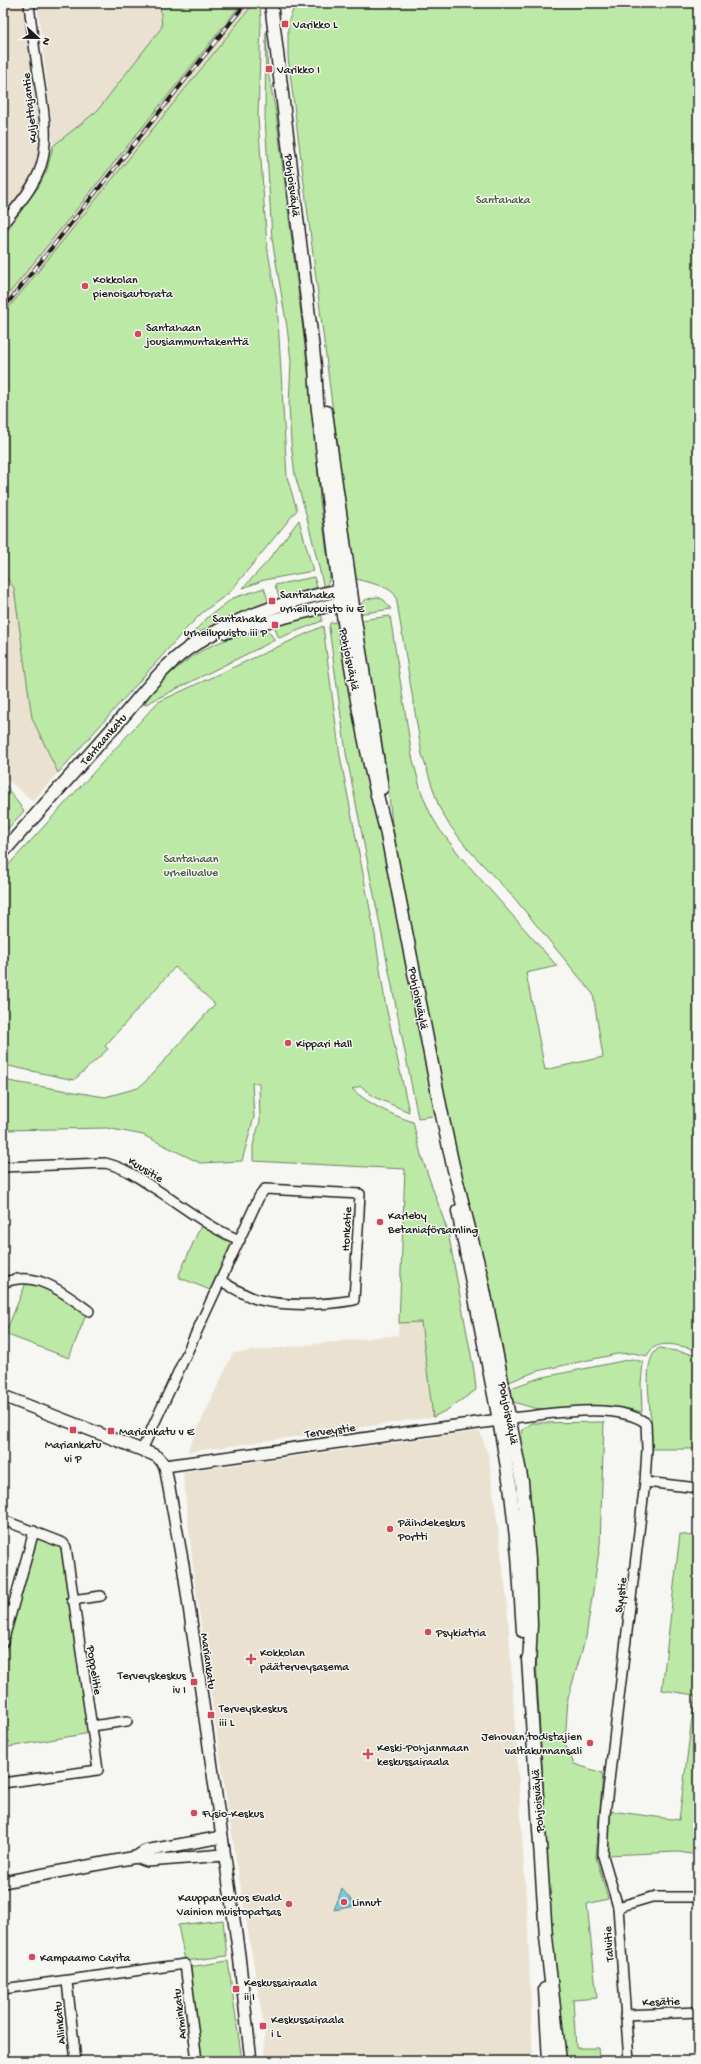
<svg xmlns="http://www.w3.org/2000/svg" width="701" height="2064" viewBox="0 0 701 2064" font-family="'Gochi Hand',sans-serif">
  <rect width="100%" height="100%" fill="#f6f6f2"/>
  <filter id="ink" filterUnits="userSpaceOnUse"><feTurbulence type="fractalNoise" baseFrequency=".025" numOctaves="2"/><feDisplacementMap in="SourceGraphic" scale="8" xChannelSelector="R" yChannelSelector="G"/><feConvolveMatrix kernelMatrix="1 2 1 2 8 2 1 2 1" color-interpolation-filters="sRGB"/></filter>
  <g filter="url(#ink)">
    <!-- built -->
    <g fill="#eae1d1">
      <polygon points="3,3 24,3 40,138 38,164 33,175 3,217"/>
      <polygon points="37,3 160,3 162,27 97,111 53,146 51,115"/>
      <polygon points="242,3 254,3 3,315 3,301"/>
      <polygon points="3,573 14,588 32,718 58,773 33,801 3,776"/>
      <polygon points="421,1321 433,1417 187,1452 233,1353 398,1335 399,1323"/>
      <polygon points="480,1431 489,1458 507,1600 528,1928 533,2061 265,2061 264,2027 231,1829 209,1680 194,1577 183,1472"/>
    </g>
    <!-- green -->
    <g fill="#bce9a6" stroke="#6c8261">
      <polygon points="160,3 242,3 3,301 3,236 39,186 47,170 53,146 97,111 162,27"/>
      <polygon points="254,3 260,3 261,21 258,117 267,246 277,302 287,477 297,510 229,593 203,612 184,631 58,773 32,718 14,588 3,573 3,315"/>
      <path d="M296 3H698V1350C681 1347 656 1336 647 1356L633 1353 617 1354 537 1371 509 1382 489 1281 446 1110 392 824 386 768 361 620 390 616 412 756 421 791 430 813 440 830 461 857 557 966 526 973 545 1070 603 1057 593 994 515 899 468 849 448 823 439 807 422 755 396 597C391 585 366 583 354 578L288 57V22Z"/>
      <polygon points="266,32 268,72 276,113 313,411 320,501 330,575 328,583 324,588 305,510 295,475 291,443 289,405 291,361 287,327 272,239 265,117"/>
      <polygon points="299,520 313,571 264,580 243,588 268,561"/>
      <polygon points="314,577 318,591 280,600 275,585"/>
      <polygon points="264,588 269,603 217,623 188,641 186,640 208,617 233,598"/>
      <path d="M378 597 384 600 391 609 358 614C358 601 367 598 378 597Z"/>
      <polygon points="321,610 322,621 279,638 275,629 280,624"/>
      <polygon points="338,622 434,1105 435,1114 433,1116 418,1118 346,753 329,628 330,623"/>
      <path d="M323 626 340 756 375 935 385 1002 409 1112 374 1097 361 1086 352 1089C370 1105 390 1114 413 1122L421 1155 448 1232 474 1371 476 1390 447 1410 433 1417 421 1322 399 1323 405 1169 253 1161V1145L260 1121 259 1083H252L254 1117 242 1161 200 1163 143 1135 107 1128 3 1130V1082L8 1081 105 1097 138 1088 145 1082 215 1004 175 967 105 1046 108 1049 74 1080 4 1065 3 871 158 702Z"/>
      <path d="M268 631 275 640 144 705C148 694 157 686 165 679 197 648 225 636 268 631Z"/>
      <polygon points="3,782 24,811 3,834"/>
      <polygon points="202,1223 233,1241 210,1290 178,1277"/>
      <polygon points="26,1283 48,1288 87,1312 69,1358 5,1334"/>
      <path d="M659 1348 698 1355V1449H651V1416L650 1414C650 1396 642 1359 659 1348Z"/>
      <path d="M632 1359 643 1362 641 1384 642 1412C609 1403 577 1410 543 1409 533 1409 522 1404 513 1402L511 1388 539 1378Z"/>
      <polygon points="604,1422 600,1545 586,1637 568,1698 565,1744 574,1764 603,1773 596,1857 608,1899 587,1904 597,1998 573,2000 576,2048 598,2048 599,2059 620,2059 620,2061 564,2061 553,1957 537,1679 532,1523 520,1442 523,1430 532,1423"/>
      <polygon points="680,1534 698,1537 698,1855 678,1852 606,1855 611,1811 679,1820 695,1695 662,1690"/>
      <polygon points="36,1537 60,1547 64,1556 90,1733 3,1748 3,1669 8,1635"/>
      <polygon points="223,1920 227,1956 185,1961 178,1925"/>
      <polygon points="228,1961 242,2061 200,2061 189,1967"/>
    </g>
    <!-- water -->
    <polygon fill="#7bcbd6" stroke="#55858c" points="342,1889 356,1906 334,1910"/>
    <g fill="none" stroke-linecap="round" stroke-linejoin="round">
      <defs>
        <g id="minor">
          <path d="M3 224C17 206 34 188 41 166 51 135 41 98 37 66 34 45 31 24 29 3"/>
          <path d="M3 1167 105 1163C123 1167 138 1177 154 1188 181 1205 209 1228 240 1240"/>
          <path d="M3 1283C36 1269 64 1293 89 1311"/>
          <path d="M510 1418C547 1415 615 1401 646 1423L647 1449 645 1482 605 1814 603 1856 618 1907 629 2061"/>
          <path d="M142 1450 259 1197 265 1189 360 1194 354 1300C326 1305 284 1307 256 1299 244 1295 232 1287 221 1281"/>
          <polyline points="645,1482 698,1488"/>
          <polyline points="3,1520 63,1543 66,1547 98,1770 3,1783"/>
          <polyline points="72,1600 101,1596"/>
          <polyline points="3,1642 34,1531"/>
          <polyline points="92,1726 127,1721"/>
          <polyline points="618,1907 652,1897 698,1897"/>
          <polyline points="67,1982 76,2061"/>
          <polyline points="3,1989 185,1964 197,2061"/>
          <polyline points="625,2015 698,2012"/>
        </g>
        <g id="tertiary">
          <polyline points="3,1396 152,1454 158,1457 165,1466 183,1565 239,1955 251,2061"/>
          <polyline points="165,1466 499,1420"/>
          <polyline points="136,1857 147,1861 224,1855"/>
          <polyline points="3,1882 136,1857 145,1851 222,1837"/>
        </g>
        <g id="secondary">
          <path d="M271 3 315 366 317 401C333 545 348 690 386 830L442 1115 453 1166 481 1275 522 1482 529 1559 531 1625 529 1665"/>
          <polyline points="326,412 355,620 382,788"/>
          <polyline points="226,632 347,601"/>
          <path d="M3 852C42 808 81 764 120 720 141 696 162 667 189 648 236 616 291 599 347 589"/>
          <polyline points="458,1211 499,1420 510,1485 518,1555 523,1631"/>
          <polyline points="528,1659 546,1937 560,2061"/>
          <polyline points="545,1989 549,2061"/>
        </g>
      </defs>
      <!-- minor casing -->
      <use href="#minor" stroke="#1c1c1c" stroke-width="12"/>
      <!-- tertiary casing -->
      <use href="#tertiary" stroke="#1c1c1c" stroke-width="14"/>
      <!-- secondary casing -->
      <use href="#secondary" stroke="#1c1c1c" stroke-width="15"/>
      <!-- minor -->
      <use href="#minor" stroke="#f6f6f2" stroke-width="9"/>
      <!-- tertiary -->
      <use href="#tertiary" stroke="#f6f6f2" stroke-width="11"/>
      <!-- secondary -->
      <use href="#secondary" stroke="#f6f6f2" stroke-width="12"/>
      <defs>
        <polyline id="rail" points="3,309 246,3"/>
      </defs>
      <!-- rail casing -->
      <use href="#rail" stroke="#1c1c1c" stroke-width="4"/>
      <!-- rail -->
      <use href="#rail" stroke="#f6f6f2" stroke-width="2.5" stroke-dasharray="8" stroke-linecap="butt"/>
    </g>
  </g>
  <!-- markers -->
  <g fill="#d1495b" stroke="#f6f6f2" stroke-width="1.5">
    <rect x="281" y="20" width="8" height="8" rx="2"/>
    <rect x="265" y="65" width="8" height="8" rx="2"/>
    <circle cx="85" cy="286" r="4"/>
    <circle cx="138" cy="334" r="4"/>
    <rect x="268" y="597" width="8" height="8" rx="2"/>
    <rect x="271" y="621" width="8" height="8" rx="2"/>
    <circle cx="288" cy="1043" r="4"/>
    <circle cx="380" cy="1222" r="4"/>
    <rect x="69" y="1426" width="8" height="8" rx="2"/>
    <rect x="107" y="1427" width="8" height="8" rx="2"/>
    <circle cx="390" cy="1529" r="4"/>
    <circle cx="428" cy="1632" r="4"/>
    <path d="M249 1653h4v4h4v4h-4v4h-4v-4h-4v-4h4z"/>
    <rect x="190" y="1678" width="8" height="8" rx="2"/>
    <rect x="207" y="1711" width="8" height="8" rx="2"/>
    <circle cx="590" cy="1743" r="4"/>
    <path d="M366 1748h4v4h4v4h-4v4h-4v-4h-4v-4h4z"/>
    <circle cx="194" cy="1813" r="4"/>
    <circle cx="344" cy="1902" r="4"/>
    <circle cx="289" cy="1904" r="4"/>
    <circle cx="32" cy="1957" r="4"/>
    <rect x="232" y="1985" width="8" height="8" rx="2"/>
    <rect x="259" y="2022" width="8" height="8" rx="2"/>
  </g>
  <g text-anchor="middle" stroke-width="3" stroke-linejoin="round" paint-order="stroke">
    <!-- poi labels -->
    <g font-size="12" fill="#1c1c1c" stroke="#f6f6f2" text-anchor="start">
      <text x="293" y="28">Varikko L</text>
      <text x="277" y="73">Varikko I</text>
      <text x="93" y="283">Kokkolan<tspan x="93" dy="14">pienoisautorata</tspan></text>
      <text x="146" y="331">Santahaan<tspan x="146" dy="14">jousiammuntakenttä</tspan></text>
      <text x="280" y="598">Santahaka<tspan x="280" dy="14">urheilupuisto iv E</tspan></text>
      <text x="267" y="622" text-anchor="end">Santahaka<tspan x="267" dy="14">urheilupuisto iii P</tspan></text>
      <text x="296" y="1047">Kippari Hall</text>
      <text x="388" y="1219">Karleby<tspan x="388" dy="14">Betaniaförsamling</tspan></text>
      <text x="119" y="1435">Mariankatu v E</text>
      <text x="73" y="1448" text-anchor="middle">Mariankatu<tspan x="73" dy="14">vi P</tspan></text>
      <text x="398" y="1526">Päihdekeskus<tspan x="398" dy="14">Portti</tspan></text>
      <text x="436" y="1636">Psykiatria</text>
      <text x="260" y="1656">Kokkolan<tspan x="260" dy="14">pääterveysasema</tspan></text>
      <text x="186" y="1679" text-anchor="end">Terveyskeskus<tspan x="186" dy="14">iv I</tspan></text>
      <text x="219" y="1712">Terveyskeskus<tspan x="219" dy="14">iii L</tspan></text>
      <text x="582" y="1740" text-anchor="end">Jehovan todistajien<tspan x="582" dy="14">valtakunnansali</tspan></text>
      <text x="377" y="1751">Keski-Pohjanmaan<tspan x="377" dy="14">keskussairaala</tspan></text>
      <text x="202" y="1817">Fysio-Keskus</text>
      <text x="281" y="1901" text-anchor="end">Kauppaneuvos Evald<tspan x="281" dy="14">Vainion muistopatsas</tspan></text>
      <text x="352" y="1906">Linnut</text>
      <text x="40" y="1961">Kampaamo Carita</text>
      <text x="244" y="1986">Keskussairaala<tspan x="244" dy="14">ii I</tspan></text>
      <text x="271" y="2023">Keskussairaala<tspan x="271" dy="14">i L</tspan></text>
    </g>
    <!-- street labels -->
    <g font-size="12" fill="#1c1c1c" stroke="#f6f6f2">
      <text transform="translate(29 108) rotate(-96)" y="4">Kuljettajantie</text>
      <text transform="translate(293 185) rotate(83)" y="4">Pohjoisväylä</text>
      <text transform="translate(350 659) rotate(79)" y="4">Pohjoisväylä</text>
      <text transform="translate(103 739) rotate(-49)" y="4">Tehtaankatu</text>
      <text transform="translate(419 998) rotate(79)" y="4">Pohjoisväylä</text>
      <text transform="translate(146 1169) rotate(31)" y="4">Kuusitie</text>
      <text transform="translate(346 1229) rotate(-87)" y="4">Honkatie</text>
      <text transform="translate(509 1413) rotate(79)" y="4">Pohjoisväylä</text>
      <text transform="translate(330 1430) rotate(-8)" y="4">Terveystie</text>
      <text transform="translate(620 1595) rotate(-83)" y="4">Syystie</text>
      <text transform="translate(209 1661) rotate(82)" y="4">Mariankatu</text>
      <text transform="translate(95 1670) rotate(81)" y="4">Poppelitie</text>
      <text transform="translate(537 1801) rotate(-94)" y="4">Pohjoisväylä</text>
      <text transform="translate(608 1944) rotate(-94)" y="4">Talvitie</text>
      <text transform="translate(661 2001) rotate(-2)" y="4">Kesätie</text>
      <text transform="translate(179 2014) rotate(-97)" y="4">Arminkatu</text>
      <text transform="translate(59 2023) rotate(-96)" y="4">Allinkatu</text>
    </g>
    <!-- park labels -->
    <g font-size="12" fill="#4c5a45" stroke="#f6f6f2">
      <text x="503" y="203">Santahaka</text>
      <text x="191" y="862">Santahaan<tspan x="191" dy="14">urheilualue</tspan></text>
    </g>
  </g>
  <!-- margin -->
  <rect width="701" height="2064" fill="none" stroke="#f6f6f2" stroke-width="16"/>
  <rect x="8" y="8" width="685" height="2048" fill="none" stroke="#1c1c1c" stroke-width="1.5" filter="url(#ink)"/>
  <!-- north arrow -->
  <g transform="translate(38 38) rotate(112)" stroke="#f6f6f2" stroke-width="3" paint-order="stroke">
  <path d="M0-3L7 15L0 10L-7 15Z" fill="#1c1c1c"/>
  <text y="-6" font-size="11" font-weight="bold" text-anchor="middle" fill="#1c1c1c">N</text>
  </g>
</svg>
